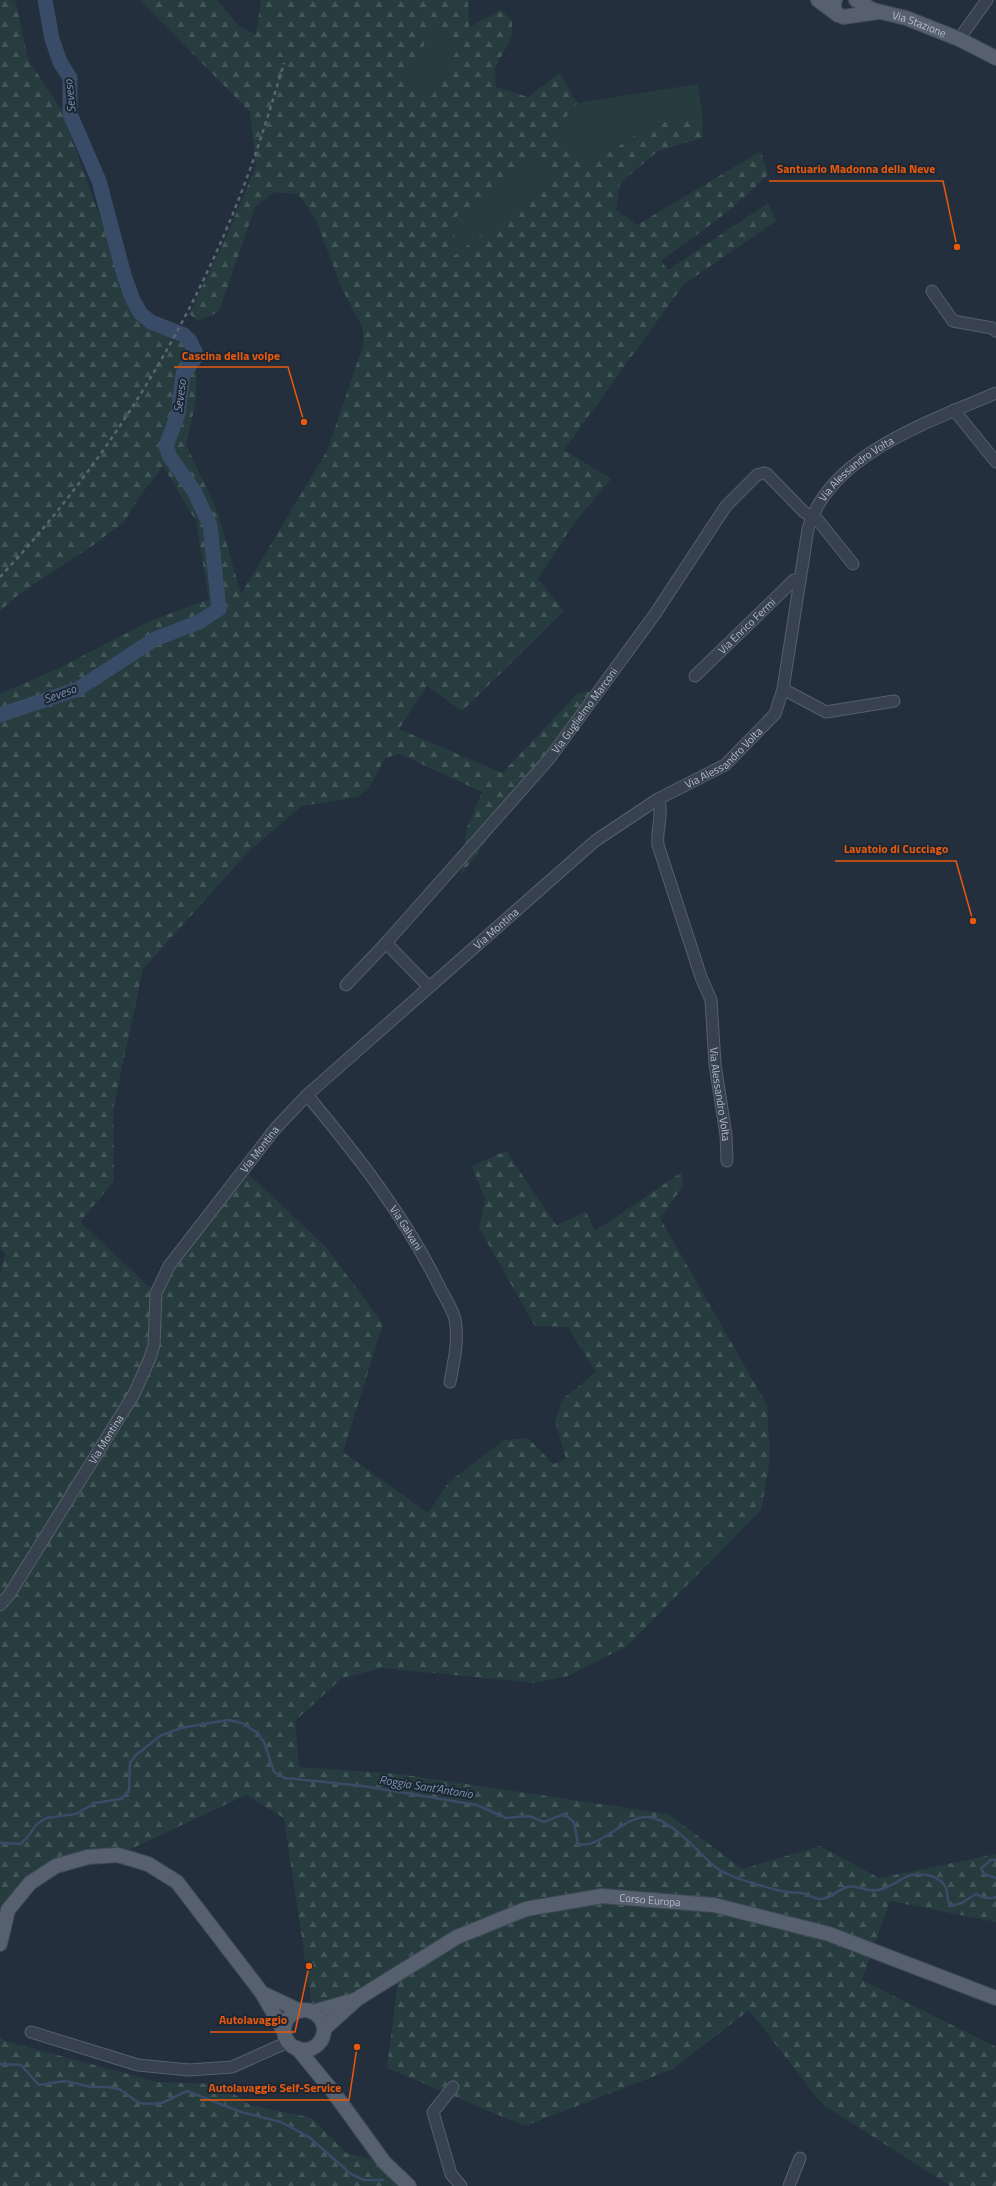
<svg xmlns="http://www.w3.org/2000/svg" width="996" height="2186" viewBox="0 0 996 2186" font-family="'Titillium Web',sans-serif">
  <defs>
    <pattern id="forest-firs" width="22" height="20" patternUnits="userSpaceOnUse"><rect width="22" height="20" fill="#263c3f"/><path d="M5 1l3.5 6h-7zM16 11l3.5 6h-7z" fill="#435659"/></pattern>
  </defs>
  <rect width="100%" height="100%" fill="#242f3e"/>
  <!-- green -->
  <g fill="#263c3f">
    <polygon points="436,24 461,43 432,96 405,79"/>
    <polygon points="698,84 703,118 677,119 651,125 593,163 552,136 577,103"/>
    <polygon points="535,158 561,174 451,258 457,216"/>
  </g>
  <!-- forest -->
  <g fill="url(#forest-firs)" fill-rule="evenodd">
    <path d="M0 0H14L16 3 28 59 62 111 120 273 133 300 141 314 151 322 184 335 190 341 196 354V400L186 445 218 513 241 594 328 449 363 345V328L342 289 316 220 298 194 274 192 255 207 219 312 198 321 189 314 228 233 256 166 250 112 140 0H217L239 26 256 35 261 0H468L469 27 501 10 512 21V36L495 68 496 87 528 97 560 73 577 103 552 136 593 163 651 125 677 119 703 118 702 138 658 151 620 183 616 210 637 225 761 151 768 175 730 210 661 261 668 270 768 203 776 221 684 284 564 450 611 479 574 523 538 579 564 611 462 711 427 686 399 729 502 773 578 693 599 690 461 875 467 828 482 792 400 754 385 758 370 786 358 797 302 806 249 851 143 969 113 1109 114 1181 80 1222 156 1293 243 1169 327 1248 383 1324 343 1452 428 1513 449 1482 504 1440 528 1438 553 1464 566 1459 555 1420 563 1399 596 1372 568 1327 535 1326 479 1228 485 1199 472 1166 506 1151 556 1225 586 1212 595 1231 682 1172 683 1186 660 1218 767 1405 770 1460 761 1510 627 1646 568 1676 535 1683 382 1668 342 1678 295 1721 299 1767 399 1774 668 1814 743 1869 820 1846 879 1878 996 1854V1922L890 1901 862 1980 996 2047V2186H950L822 2104 749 2010 673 2069 525 2126 387 2068 399 1972 313 2012 284 1818 246 1795 118 1855 56 1866 8 1910 0 1944V1276L5 1253 0 1249V694L57 669 150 621 209 599 196 521 163 466 143 492 124 522 92 546 18 595 0 611ZM436 24 461 43 432 96 405 79ZM535 158 561 174 451 258 457 216Z"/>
    <polygon points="0,2037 5,2041 158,2082 219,2084 250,2105 312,2118 346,2153 384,2162 403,2186 0,2186"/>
  </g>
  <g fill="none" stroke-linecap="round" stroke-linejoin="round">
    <!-- stream -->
    <g stroke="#394c67" stroke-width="2.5">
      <path d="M0 1843 20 1844 27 1838 36 1825 46 1818 76 1814 95 1803 121 1799 129 1791 130 1763 136 1755 160 1736 181 1728 228 1720 242 1723 256 1732 264 1742 274 1772 285 1778 363 1786 477 1805 506 1818 529 1816 544 1822 564 1814 574 1822 578 1844C601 1849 625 1815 648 1817 674 1820 698 1854 718 1869 731 1878 770 1889 787 1892 793 1893 799 1892 805 1894 810 1895 814 1899 819 1899 829 1900 837 1890 847 1887 856 1884 869 1894 882 1889 901 1883 904 1871 927 1875 932 1876 939 1879 943 1883 949 1890 946 1898 950 1906L962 1903 976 1894C983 1898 989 1900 996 1897"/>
      <polyline points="996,1860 991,1860 981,1868 984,1874 996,1878"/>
      <polyline points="0,2064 21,2065 39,2085 65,2081 91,2087 108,2087 119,2089 139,2103 151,2104 162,2103 187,2091 241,2112 281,2122 309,2137 351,2174 364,2180 383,2180"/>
    </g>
    <!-- river -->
    <polyline stroke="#394c67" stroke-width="15" points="0,715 78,689 155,639 199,622 219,609 210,525 194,491 170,457 166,446 178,414 183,374 195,358 196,354 190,341 184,335 151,322 141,314 133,300 124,275 99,181 70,114 70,78 60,62 52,39 45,0"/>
    <defs>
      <g id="minor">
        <polyline points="959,39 987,0"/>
        <polyline points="932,291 953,321 992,328 996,331"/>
        <polyline points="954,410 996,462"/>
        <path id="s1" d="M695 676 794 580H800"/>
        <polyline points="783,689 826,712 894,701"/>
        <path id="s2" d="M658 799C664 813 656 830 658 845L701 977 711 1000 715 1064 726 1135 727 1161"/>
        <polyline points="386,943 429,987"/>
        <path id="s3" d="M346 985 386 943 549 759 655 614 726 506 757 475 764 473 767 474 804 512 817 519 853 564"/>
        <path id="s4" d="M307 1095C356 1154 405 1216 439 1286 444 1296 452 1308 455 1319 459 1340 454 1361 450 1382"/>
        <path id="s5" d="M0 1605 9 1595 134 1394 150 1358 154 1345 156 1293 169 1266 275 1129 307 1095 595 841 658 799 725 765 775 714 783 689 808 529C829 454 932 421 996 393"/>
        <polyline points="31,2032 138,2065 189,2070 232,2067 288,2042"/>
        <polyline points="453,2087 433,2112 451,2174 461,2186"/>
        <polyline points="789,2186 800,2158"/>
      </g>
      <g id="major">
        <polyline points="818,0 838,15"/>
        <path d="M835 0C832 9 836 14 843 17L878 12"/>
        <path id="s6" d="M856 0 873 10 906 18 959 39 996 58"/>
        <polyline points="0,1944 8,1910 30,1883 56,1866 88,1857 118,1855 148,1864 177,1882 262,1993 285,2033"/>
        <polyline points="262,1993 300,2011"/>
        <circle cx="304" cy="2030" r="20"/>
        <polyline points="313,2012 355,2000"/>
        <path id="s7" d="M324 2029 357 1999 457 1937 526 1909 602 1896 714 1905 829 1934 996 1998"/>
        <polyline points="297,2048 334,2093 384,2162 409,2186"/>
      </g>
    </defs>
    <!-- minor casing -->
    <use href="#minor" stroke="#565f6c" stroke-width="13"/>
    <!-- major casing -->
    <use href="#major" stroke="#414a57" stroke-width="16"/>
    <!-- minor -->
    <use href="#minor" stroke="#38414e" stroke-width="11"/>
    <!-- major -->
    <use href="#major" stroke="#56606e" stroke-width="14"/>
    <!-- rail -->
    <path stroke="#5a6575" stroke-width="2.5" stroke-dasharray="4 4" stroke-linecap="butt" d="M0 577C102 468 183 340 238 201 256 156 270 110 284 63"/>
  </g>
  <g text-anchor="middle" stroke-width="4" stroke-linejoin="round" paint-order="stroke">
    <!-- street labels -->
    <g font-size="11" fill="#b4bcc9" stroke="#1d2633">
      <text dy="4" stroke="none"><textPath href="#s6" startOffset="68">Via Stazione</textPath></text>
      <text dy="4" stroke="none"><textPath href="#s5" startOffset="1479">Via Alessandro Volta</textPath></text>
      <text dy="4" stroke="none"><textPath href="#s1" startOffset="72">Via Enrico Fermi</textPath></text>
      <text dy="4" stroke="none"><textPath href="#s3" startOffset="364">Via Guglielmo Marconi</textPath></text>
      <text dy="4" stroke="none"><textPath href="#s5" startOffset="1143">Via Alessandro Volta</textPath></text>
      <text dy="4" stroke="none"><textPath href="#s5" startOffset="857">Via Montina</textPath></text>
      <text dy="4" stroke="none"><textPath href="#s2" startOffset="305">Via Alessandro Volta</textPath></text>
      <text dy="4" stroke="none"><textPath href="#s5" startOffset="533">Via Montina</textPath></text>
      <text dy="4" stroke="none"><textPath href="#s4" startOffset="166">Via Galvani</textPath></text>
      <text dy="4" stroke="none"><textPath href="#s5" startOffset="197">Via Montina</textPath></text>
      <text dy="4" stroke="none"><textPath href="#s7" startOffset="362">Corso Europa</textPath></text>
    </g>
    <!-- water labels -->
    <g font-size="12" font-style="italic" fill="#7c92b1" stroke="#1d2633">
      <text transform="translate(70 96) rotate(-96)" y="4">Seveso</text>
      <text transform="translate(180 396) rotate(-82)" y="4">Seveso</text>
      <text transform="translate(60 694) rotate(-20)" y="4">Seveso</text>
      <text transform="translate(426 1787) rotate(9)" y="4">Roggia Sant'Antonio</text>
    </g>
  </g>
  <!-- callouts -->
  <path fill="none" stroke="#e8590c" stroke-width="1.5" d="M957 247L943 181H769M304 422L288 367H174M973 921L956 861H835M309 1966L295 2032H210M357 2047L349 2100H200"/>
  <g fill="#e8590c" stroke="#1d2633" stroke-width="1.5">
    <circle cx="957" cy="247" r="4"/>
    <circle cx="304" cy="422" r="4"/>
    <circle cx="973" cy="921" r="4"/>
    <circle cx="309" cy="1966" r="4"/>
    <circle cx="357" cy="2047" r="4"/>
  </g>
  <g font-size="12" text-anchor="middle" font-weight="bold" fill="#e8590c" stroke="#1d2633" stroke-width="4" stroke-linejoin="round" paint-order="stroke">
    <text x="856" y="173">Santuario Madonna della Neve</text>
    <text x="231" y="360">Cascina della volpe</text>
    <text x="896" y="853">Lavatoio di Cucciago</text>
    <text x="253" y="2024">Autolavaggio</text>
    <text x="275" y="2092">Autolavaggio Self-Service</text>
  </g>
</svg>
